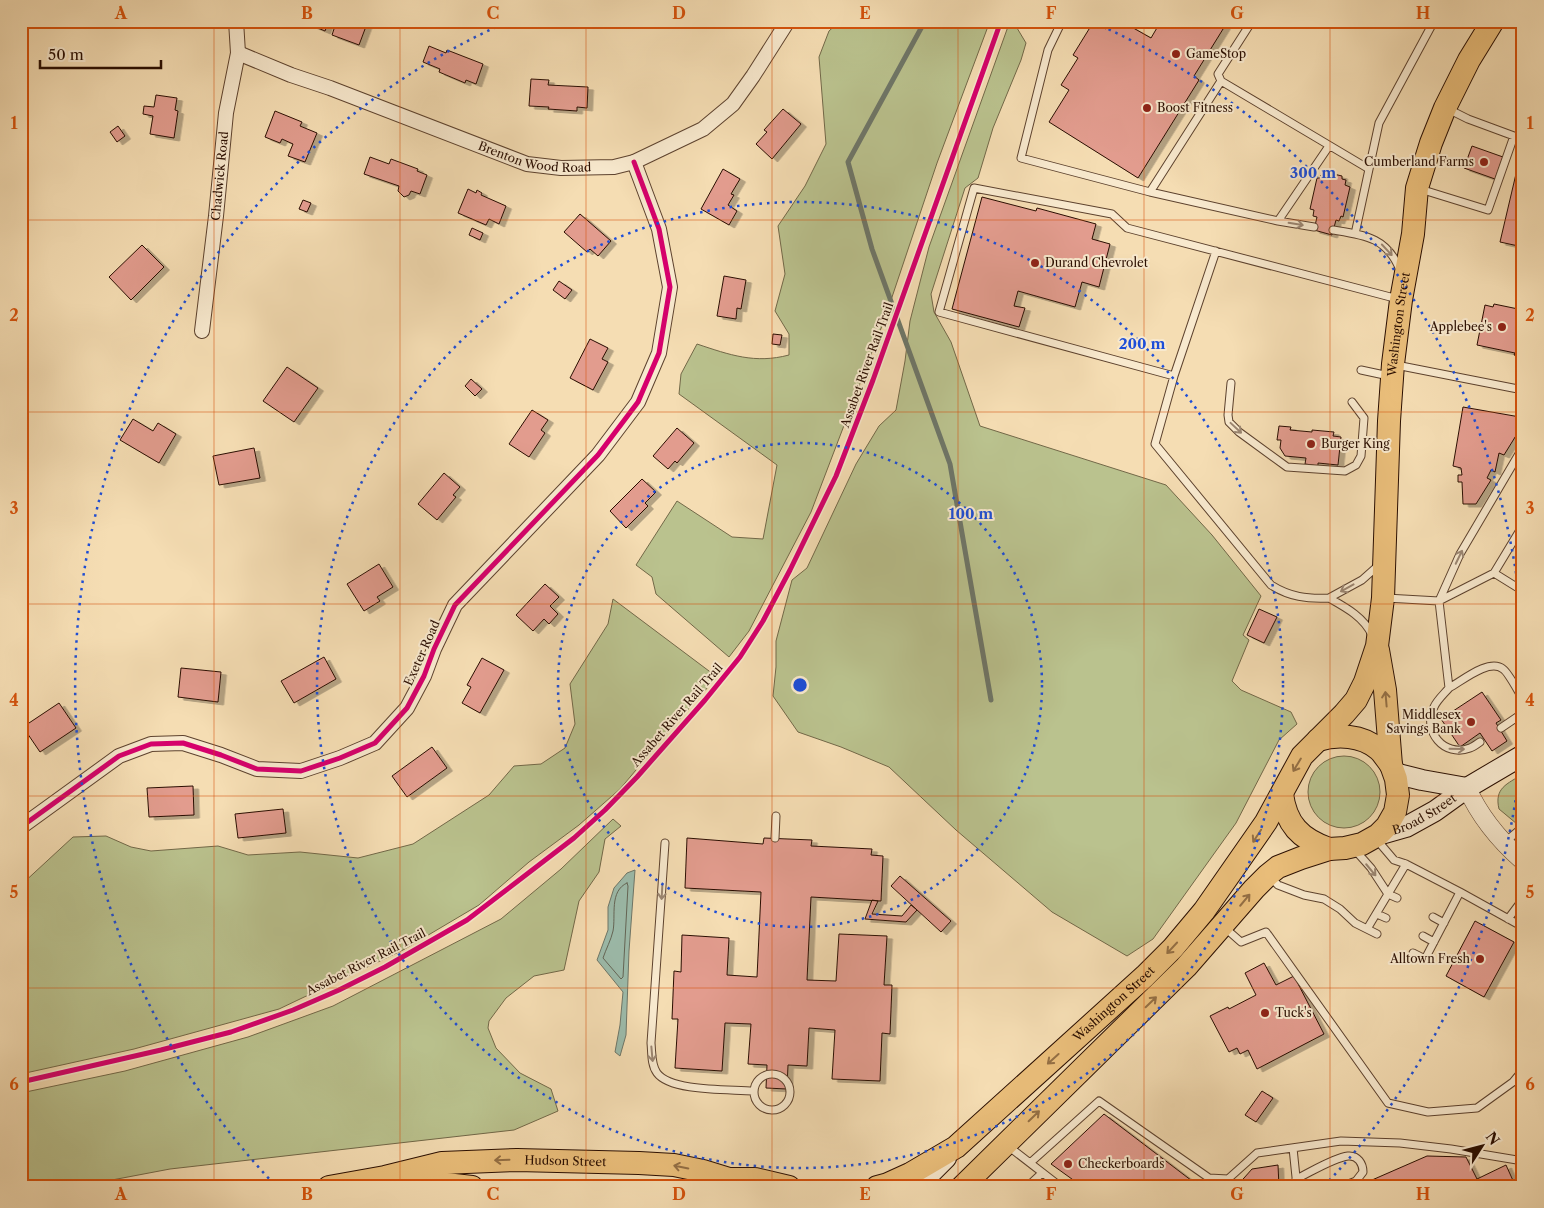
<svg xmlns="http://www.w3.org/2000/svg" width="1544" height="1208" font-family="'Libre Caslon Text',serif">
<defs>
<filter id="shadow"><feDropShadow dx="5.5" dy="3" stdDeviation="0" flood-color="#0004"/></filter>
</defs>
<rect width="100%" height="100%" fill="#f5ddb3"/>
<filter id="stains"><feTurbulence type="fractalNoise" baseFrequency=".004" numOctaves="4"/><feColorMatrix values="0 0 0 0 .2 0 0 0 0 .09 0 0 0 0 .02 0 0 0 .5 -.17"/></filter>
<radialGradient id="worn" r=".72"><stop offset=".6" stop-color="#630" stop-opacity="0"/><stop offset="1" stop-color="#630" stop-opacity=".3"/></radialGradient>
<path fill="#bac28e" stroke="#726848" d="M 840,21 L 990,21 L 937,163 L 885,318 L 811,512 L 749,631 L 729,657 L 656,594 L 652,577 L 636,565 L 677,501 L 732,537 L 763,539 L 777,465 L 679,394 L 681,374 L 697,344 C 730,355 755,364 789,355 L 789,334 L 775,311 L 785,274 L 778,226 L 805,186 L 826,144 L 819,57 L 829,31 Z
M 1010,21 L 1021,21 L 1017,28 L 1026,43 L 1021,60 L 993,128 L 978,178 L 965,188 L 931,294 L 934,312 L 951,342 L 980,426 L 1166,485 L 1212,535 L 1261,596 L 1243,635 L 1249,640 L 1232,681 L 1241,690 L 1291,712 L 1297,724 L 1279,740 L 1236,823 L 1153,939 L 1127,956 L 1052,912 L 956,830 L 889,767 L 841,747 L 798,732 L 773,696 L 776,667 L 776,641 L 792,580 L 807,568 L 856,464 L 879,426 L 896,410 L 905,361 L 910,321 L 929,247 Z
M 613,599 L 717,677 L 668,732 L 620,789 L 579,825 L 529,862 L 479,905 L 403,950 L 279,1009 L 134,1049 L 21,1074 L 21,885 L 73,837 L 106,836 L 131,847 L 151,851 L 218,846 L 248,855 L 300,852 L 358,858 L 413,844 L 489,795 L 514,766 L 541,764 L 565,748 L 575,724 L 570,684 L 608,624 Z
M1308 792a36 36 0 1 1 72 0a36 36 0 1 1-72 0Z
M 1523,774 L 1523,829 L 1499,809 C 1494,788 1507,784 1523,774 Z
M 613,819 L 621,826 L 605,839 L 599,872 L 579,901 L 564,970 L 534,976 L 506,998 L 489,1021 L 488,1028 L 496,1048 L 520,1073 L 551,1089 L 558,1111 L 514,1130 L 170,1169 L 75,1187 L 21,1187 L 21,1093 L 125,1071 L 248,1037 L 333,1006 L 501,919 L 561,869 Z"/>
<path fill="#9cbcac" stroke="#6e7668" d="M 635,870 L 629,951 L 626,1035 L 620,1056 L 615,1052 L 620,1025 L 623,992 L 597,960 L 608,930 L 608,907 L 614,888 L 627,873 Z"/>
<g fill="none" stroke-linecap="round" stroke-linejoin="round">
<path stroke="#636556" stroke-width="1" d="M 627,883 L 628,886 L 623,977 L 621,979 L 603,958 C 606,949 611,940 613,931 C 616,916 609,891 627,883 Z"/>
<path stroke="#6e7668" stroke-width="5" d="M 925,21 L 848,162 L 872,249 L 950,464 L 991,700"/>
</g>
<path fill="#e29c8e" stroke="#2a0e01" filter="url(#shadow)" d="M 150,21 L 177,21 L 177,23 L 150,24 Z
M 309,21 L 329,21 L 325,31 L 308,24 Z
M 330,21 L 368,21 L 359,45 L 332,35 L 336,23 Z
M 1094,21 L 1106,29 L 1111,21 L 1131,21 L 1128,25 L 1151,38 L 1161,21 L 1228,21 L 1194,76 L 1199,80 L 1138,178 L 1049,122 L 1069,90 L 1061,85 L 1078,58 L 1073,55 Z
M 429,46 L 446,53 L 447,50 L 483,64 L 476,84 L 466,80 L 465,83 L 439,72 L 440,69 L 423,62 Z
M 531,79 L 549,80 L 548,85 L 588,87 L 587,108 L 577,107 L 577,111 L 548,109 L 549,107 L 529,106 Z
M 156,95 L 177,98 L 175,110 L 178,111 L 174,138 L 150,134 L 153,116 L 143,114 L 144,106 L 154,107 Z
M 783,109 L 801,124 L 772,159 L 756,144 L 767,132 L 764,130 Z
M 275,111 L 302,122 L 300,126 L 317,133 L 305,162 L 288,156 L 293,144 L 282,139 L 280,143 L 265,137 Z
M 118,126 L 125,136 L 117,142 L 110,132 Z
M 1523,144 L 1523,247 L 1500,242 Z
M 1472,146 L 1503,157 L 1495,179 L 1464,168 Z
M 370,157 L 389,164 L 391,159 L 418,169 L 417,171 L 427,175 L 420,194 L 411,191 L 409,195 L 404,197 L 398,191 L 399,186 L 364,174 Z
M 723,169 L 740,179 L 731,194 L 734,195 L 728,205 L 737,211 L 729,225 L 701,209 Z
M 1325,172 L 1342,176 L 1342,179 L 1346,180 L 1345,185 L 1350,187 L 1343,217 L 1341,216 L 1339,221 L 1336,220 L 1332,235 L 1314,230 L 1317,217 L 1313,216 L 1314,210 L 1310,209 L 1317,178 L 1320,178 L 1321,175 L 1324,176 Z
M 468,189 L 476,193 L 477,190 L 482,193 L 481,195 L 506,206 L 499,224 L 489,219 L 486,225 L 458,213 Z
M 982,197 L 1036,211 L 1037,208 L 1096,224 L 1092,239 L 1110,244 L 1099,287 L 1082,282 L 1075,307 L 1018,291 L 1014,306 L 1025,308 L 1019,327 L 952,309 Z
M 303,200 L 311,203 L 307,212 L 299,209 Z
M 580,214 L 611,241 L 598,256 L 590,249 L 587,252 L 564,232 Z
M 472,228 L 483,233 L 480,240 L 469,235 Z
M 142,245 L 164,267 L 131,300 L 109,277 Z
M 724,276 L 746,280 L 741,309 L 737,308 L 736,319 L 717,316 Z
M 559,281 L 572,290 L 565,299 L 553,290 Z
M 1494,304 L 1523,310 L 1523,357 L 1514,355 L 1515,353 L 1477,345 L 1485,305 L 1493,307 Z
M 773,334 L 782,335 L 780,345 L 772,344 Z
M 590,339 L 608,348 L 602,359 L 608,362 L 593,390 L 570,378 Z
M 287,367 L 318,388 L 294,422 L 263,401 Z
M 471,379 L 482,389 L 475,396 L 465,386 Z
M 1463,407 L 1520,417 L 1517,434 L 1504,455 L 1499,453 L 1495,472 L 1491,470 L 1487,478 L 1491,480 L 1476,504 L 1463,504 L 1462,482 L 1458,482 L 1458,475 L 1462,475 L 1461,468 L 1453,466 Z
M 532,410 L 548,420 L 541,430 L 545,433 L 529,457 L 509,444 Z
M 133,419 L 153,431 L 158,423 L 176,434 L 159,463 L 120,440 Z
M 1279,426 L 1291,427 L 1290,430 L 1312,432 L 1312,430 L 1334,432 L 1333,436 L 1341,437 L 1338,465 L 1318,463 L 1318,466 L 1305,464 L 1306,458 L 1285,456 L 1280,448 L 1281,440 L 1277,440 Z
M 677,428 L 694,443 L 677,463 L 675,461 L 668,469 L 653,456 Z
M 254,448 L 260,478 L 219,485 L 213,456 Z
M 444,473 L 460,487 L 453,495 L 456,497 L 437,520 L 418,504 Z
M 642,479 L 656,492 L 645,503 L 648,506 L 626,528 L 610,511 Z
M 379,564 L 393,587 L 377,597 L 380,601 L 364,611 L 347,584 Z
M 545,584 L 559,597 L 550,606 L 558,614 L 549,624 L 544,619 L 533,631 L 516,615 Z
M 1259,609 L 1277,617 L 1264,643 L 1247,635 Z
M 324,657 L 336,679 L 294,703 L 281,681 Z
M 482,658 L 504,670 L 480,713 L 462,703 L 471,687 L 467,685 Z
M 181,668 L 221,672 L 218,702 L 178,697 Z
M 1482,692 L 1501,720 L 1496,723 L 1507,741 L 1492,751 L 1480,733 L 1460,747 L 1441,719 Z
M 59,703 L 76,728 L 40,752 L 23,727 Z
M 432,747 L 447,768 L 407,797 L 392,776 Z
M 193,786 L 194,815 L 149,817 L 147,788 Z
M 283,809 L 286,833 L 238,838 L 235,814 Z
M 687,838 L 763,844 L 764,838 L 812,840 L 811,846 L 872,849 L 871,855 L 883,856 L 881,901 L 811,897 L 807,980 L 836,981 L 839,934 L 887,936 L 884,985 L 892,985 L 890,1034 L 882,1033 L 880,1081 L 832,1079 L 835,1030 L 809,1028 L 807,1066 L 788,1065 L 787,1089 L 766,1088 L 767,1065 L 748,1064 L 751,1024 L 725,1023 L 722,1071 L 675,1068 L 678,1019 L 672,1019 L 674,971 L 681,972 L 682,935 L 729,938 L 727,975 L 757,977 L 761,892 L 685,888 Z
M 900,876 L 951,921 L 941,932 L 891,886 Z
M 872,900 L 878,901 L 872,914 L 902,916 L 911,905 L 917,910 L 906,922 L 865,919 Z
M 1475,921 L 1514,942 L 1484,997 L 1446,976 Z
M 1264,963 L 1276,985 L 1294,976 L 1324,1034 L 1257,1069 L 1248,1050 L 1240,1054 L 1237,1048 L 1229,1052 L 1210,1016 L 1228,1007 L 1229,1009 L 1256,995 L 1245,973 Z
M 1262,1091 L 1273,1098 L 1256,1122 L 1245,1115 Z
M 1104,1114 L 1200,1187 L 1083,1187 L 1051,1164 Z
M 1427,1156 L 1466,1157 L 1477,1179 L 1506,1165 L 1515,1185 L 1514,1187 L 1356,1187 Z
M 1278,1165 L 1279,1187 L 1236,1187 L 1252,1169 Z"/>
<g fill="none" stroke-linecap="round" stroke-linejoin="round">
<g stroke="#5d422e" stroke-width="9">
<path id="service" d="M 1062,21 L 1048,50 L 1021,158 L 1150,192 L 1221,81 L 1218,74 L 1252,21
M 1221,81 L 1369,169
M 1420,189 L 1488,210 L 1514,136 L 1468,119 L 1448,109
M 1150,192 L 1278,221 L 1329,146
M 1278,221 L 1314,227
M 1333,230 C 1364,235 1387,237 1400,270
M 1355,234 L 1379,123 L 1434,21
M 1216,251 L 1174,376 L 1155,444 L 1271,585 C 1290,597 1307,599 1329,598
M 1396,365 L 1523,390
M 1361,370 L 1389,376
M 1174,376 L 939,312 L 974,188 L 1112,214 L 1127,228 L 1398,299
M 1231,383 L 1228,415 L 1229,422 L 1239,432 L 1287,467 L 1345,471 L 1356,465 L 1361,456 L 1364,418 L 1352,402
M 1523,447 L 1460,554 L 1439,601 L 1449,688 C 1462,681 1489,658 1503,669 C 1508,672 1519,693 1523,699
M 1494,573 L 1523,525
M 1386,598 L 1439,601 L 1494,573 L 1523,591
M 1372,635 C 1364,617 1345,607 1329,598 L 1362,580 L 1380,564
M 1449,688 C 1444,694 1437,700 1434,707 C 1422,731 1444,758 1470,748 C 1473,747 1477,744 1480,742
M 1501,728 L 1523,713
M 775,838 L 776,816
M 1377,840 L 1394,860 L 1406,864 L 1460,892 L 1425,959 L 1413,953
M 1505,842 L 1523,827
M 665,843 L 651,1043 C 652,1053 651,1065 657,1073 C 671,1092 730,1089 753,1091
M 1355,850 L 1371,868 L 1388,894 L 1397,898
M 1270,877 L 1278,885 L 1304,895 L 1324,899 L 1340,909 L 1355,923 L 1377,934
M 1460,892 L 1523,927
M 1377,914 L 1386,918
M 1433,917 L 1444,923
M 1508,919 L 1523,899
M 1224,927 L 1241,942 L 1266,932 L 1388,1103 L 1428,1112 L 1477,1108 L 1513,1082 L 1523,1070
M 1367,929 L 1406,864
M 1423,936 L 1434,942
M754 1092a18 18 0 1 1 36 0a18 18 0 1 1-36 0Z
M 1008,1146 L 1061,1187
M 1293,1148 L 1297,1187
M 1030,1163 L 1099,1101 L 1209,1178 L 1228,1179 L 1257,1153 L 1341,1141 L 1400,1143 L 1451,1149 L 1523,1161
M 1296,1179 C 1311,1172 1333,1158 1348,1156 C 1358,1155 1363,1164 1363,1172 L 1356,1181 L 1341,1187
M 1027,1187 L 1042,1173"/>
</g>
<g stroke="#5d422e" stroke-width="16">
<g id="minor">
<path id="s1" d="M 238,53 L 291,75 L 330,88 L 527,164 L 561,168 L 614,167 L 634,162 L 703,129 L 733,104 L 753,76 L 788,21"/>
<path id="s2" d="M 202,331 L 216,216 L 226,113 L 238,53 L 236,21"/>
<path d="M 21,827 L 119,756 L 151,744 L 183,743 L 221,755 L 257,769 L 301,771 L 340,758 L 375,743 L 407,708 L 424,676 L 434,649 L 455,605 L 598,455 L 638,402 L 659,353 L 670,287 L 659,229 L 634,162"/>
</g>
</g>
<g stroke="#5d422e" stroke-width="19">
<path id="tertiary" d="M 1467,788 C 1480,817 1499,840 1523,861"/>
</g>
<g stroke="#2a0e01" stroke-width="22">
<g id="secondary">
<path d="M 1394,773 L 1422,780 L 1467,788"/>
<path id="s3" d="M 1378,835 L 1406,827 L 1435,811 L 1467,788 L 1523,755"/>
<path d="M 917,1187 L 946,1158"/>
</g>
</g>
<g stroke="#2a0e01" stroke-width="24">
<g id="primary">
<path d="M 1318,740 C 1337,734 1362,735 1378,749 C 1383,753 1387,760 1391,765"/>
<path d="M 1282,794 C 1286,824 1300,839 1329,849"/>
<path d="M 401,1179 L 472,1187"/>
<path id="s4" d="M 329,1187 L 385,1177 L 442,1163 L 517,1160 L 639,1163 L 674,1165 L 703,1171 L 729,1179 L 755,1179 L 789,1187"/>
<path id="s5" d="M 877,1187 L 888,1184 L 910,1174 L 956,1147 L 1145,976 L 1173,948 L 1204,911 L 1266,822 L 1302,756 L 1344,714 L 1356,700 L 1365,682 L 1377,646 L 1383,598 L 1389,421 L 1393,364 L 1401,300 L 1413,234 L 1417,188 L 1431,143 L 1445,108 L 1469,60 L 1493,21"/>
<path d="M 962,1187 L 1186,967 L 1254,889 L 1268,875 L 1278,867 L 1301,858 L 1329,849 L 1345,848 L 1362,844 L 1378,835 L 1387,826 L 1395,812 L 1398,795 L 1396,779 L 1391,765 L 1385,690 L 1378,650"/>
</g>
</g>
<use href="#service" stroke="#f8e9ce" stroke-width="7"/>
<use href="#minor" stroke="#f8e9ce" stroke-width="14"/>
<use href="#tertiary" stroke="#f8e9ce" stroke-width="18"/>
<use href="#secondary" stroke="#f8e9ce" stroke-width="20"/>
<use href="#primary" stroke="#eabe7a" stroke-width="22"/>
<g stroke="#f8e9ce" stroke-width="8">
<path id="cycleway" d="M 21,827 L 119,756 L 151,744 L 183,743 L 221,755 L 257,769 L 301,771 L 340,758 L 375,743 L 407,708 L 424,676 L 434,649 L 455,605 L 598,455 L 638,402 L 659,353 L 670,287 L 659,229 L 634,162
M 21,1082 L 161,1050 L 231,1032 L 293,1010 L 339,990 L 385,967 L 467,920 L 574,838 L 605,810 L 637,777 L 705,700 L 740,657 L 763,621 L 790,570 L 836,476 L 873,380 L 1001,21"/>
</g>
<use href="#cycleway" stroke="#d6006c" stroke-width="5"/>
</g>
<defs><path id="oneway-shaft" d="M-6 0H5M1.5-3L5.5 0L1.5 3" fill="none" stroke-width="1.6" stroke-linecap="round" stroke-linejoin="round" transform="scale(1.25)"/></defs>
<g stroke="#9b8672">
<use href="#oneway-shaft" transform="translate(1296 224) rotate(9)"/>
<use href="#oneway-shaft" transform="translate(1387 250) rotate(47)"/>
<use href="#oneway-shaft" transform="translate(1236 428) rotate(43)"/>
<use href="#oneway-shaft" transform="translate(1459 557) rotate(-64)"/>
<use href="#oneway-shaft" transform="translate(1347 588) rotate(151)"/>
<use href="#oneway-shaft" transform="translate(1457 749) rotate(1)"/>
<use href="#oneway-shaft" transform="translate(1371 870) rotate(50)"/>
<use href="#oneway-shaft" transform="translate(662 892) rotate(93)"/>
<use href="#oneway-shaft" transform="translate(652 1054) rotate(85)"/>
</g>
<g stroke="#946f44">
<use href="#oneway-shaft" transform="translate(1386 699) rotate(-95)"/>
<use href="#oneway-shaft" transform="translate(1297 765) rotate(121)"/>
<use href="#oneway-shaft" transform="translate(1257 836) rotate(123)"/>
<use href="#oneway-shaft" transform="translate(1245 900) rotate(-50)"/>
<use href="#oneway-shaft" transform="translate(1172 948) rotate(133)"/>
<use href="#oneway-shaft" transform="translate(1151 1002) rotate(-44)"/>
<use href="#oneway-shaft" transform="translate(1053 1059) rotate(138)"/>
<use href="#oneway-shaft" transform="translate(1034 1116) rotate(-44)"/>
<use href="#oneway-shaft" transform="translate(502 1160) rotate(178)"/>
<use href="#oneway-shaft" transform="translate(681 1167) rotate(-169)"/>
</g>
<path fill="none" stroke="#d5520b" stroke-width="1" stroke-opacity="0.55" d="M 214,21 L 214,1187M 400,21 L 400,1187M 586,21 L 586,1187M 772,21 L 772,1187M 958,21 L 958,1187M 1144,21 L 1144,1187M 1330,21 L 1330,1187M 21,220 L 1523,220M 21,412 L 1523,412M 21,604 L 1523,604M 21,796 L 1523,796M 21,988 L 1523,988"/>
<g fill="none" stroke="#1d4ed8" stroke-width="2.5" stroke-dasharray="2.5 5">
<circle cx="800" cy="685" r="242"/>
<circle cx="800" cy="685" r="483"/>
<path d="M1522 748A725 725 0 0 1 1326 1184M274 1184A725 725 0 0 1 505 23M1095 23A725 725 0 0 1 1522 622"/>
</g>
<g fill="#8f2418" stroke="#f8e9ce" stroke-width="2">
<circle cx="1176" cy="54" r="5"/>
<circle cx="1147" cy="108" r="5"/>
<circle cx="1484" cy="162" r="5"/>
<circle cx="1035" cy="263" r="5"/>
<circle cx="1502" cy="327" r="5"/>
<circle cx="1311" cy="444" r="5"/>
<circle cx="1471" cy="722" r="5"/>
<circle cx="1480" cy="959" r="5"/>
<circle cx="1265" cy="1013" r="5"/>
<circle cx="1068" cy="1164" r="5"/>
</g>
<g text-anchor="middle" stroke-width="4" stroke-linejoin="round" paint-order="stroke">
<g font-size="12" fill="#2a0e01" stroke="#f8e9ce" text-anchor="start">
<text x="1186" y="58">GameStop</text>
<text x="1157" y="112">Boost Fitness</text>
<text x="1474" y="166" text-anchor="end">Cumberland Farms</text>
<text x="1045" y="267">Durand Chevrolet</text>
<text x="1492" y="331" text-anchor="end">Applebee's</text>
<text x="1321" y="448">Burger King</text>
<text x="1461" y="719" text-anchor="end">Middlesex<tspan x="1461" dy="14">Savings Bank</tspan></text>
<text x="1470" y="963" text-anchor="end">Alltown Fresh</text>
<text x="1275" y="1017">Tuck's</text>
<text x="1078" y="1168">Checkerboards</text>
</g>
<g font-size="12" fill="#2a0e01" stroke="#f8e9ce">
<text dy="4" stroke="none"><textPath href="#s1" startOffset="316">Brenton Wood Road</textPath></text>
<text dy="4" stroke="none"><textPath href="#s2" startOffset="156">Chadwick Road</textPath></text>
<text dy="4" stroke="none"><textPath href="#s5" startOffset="1074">Washington Street</textPath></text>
<text transform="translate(867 365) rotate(-70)" y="4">Assabet River Rail Trail</text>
<text transform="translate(422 653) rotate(-66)" y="4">Exeter Road</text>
<text transform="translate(677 715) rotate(-49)" y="4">Assabet River Rail Trail</text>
<text dy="4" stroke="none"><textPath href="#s3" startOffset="51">Broad Street</textPath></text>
<text transform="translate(366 962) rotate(-27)" y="4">Assabet River Rail Trail</text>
<text dy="4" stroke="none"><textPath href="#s5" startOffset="302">Washington Street</textPath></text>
<text dy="4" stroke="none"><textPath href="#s4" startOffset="239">Hudson Street</textPath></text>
</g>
</g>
<circle cx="800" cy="685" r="8" fill="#1d4ed8" stroke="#f8e9ce" stroke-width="2.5"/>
<g font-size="15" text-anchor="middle" font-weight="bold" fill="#1d4ed8" stroke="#f8e9ce" stroke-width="4" stroke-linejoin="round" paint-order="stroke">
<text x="1313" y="178">300 m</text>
<text x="1142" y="349">200 m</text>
<text x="971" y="519">100 m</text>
</g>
<rect width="1544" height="1208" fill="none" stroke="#f5ddb3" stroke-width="55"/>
<g transform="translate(1482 1146) rotate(54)" stroke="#f8e9ce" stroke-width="4" paint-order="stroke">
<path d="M0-4L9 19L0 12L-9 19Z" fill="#2a0e01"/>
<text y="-8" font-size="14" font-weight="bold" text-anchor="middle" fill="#2a0e01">N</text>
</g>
<path d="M40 60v8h121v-8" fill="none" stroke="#2a0e01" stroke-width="2.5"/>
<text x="48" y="60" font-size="15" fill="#2a0e01" stroke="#f8e9ce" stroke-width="4" paint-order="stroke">50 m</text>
<rect x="28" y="28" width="1488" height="1152" fill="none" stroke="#d5520b" stroke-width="2"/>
<g font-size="16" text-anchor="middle" font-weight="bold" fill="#d5520b">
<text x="121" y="19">A</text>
<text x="307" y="19">B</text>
<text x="493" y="19">C</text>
<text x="679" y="19">D</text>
<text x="865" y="19">E</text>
<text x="1051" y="19">F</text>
<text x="1237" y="19">G</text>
<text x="1423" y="19">H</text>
<text x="14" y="129">1</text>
<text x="1530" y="129">1</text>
<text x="14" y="321">2</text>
<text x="1530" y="321">2</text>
<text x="14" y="514">3</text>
<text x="1530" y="514">3</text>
<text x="14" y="706">4</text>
<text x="1530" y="706">4</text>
<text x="14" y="898">5</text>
<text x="1530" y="898">5</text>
<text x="14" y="1090">6</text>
<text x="1530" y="1090">6</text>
<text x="121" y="1200">A</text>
<text x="307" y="1200">B</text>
<text x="493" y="1200">C</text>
<text x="679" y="1200">D</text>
<text x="865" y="1200">E</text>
<text x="1051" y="1200">F</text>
<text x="1237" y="1200">G</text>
<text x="1423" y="1200">H</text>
</g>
<rect width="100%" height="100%" filter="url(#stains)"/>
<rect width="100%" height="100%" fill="url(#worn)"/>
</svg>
